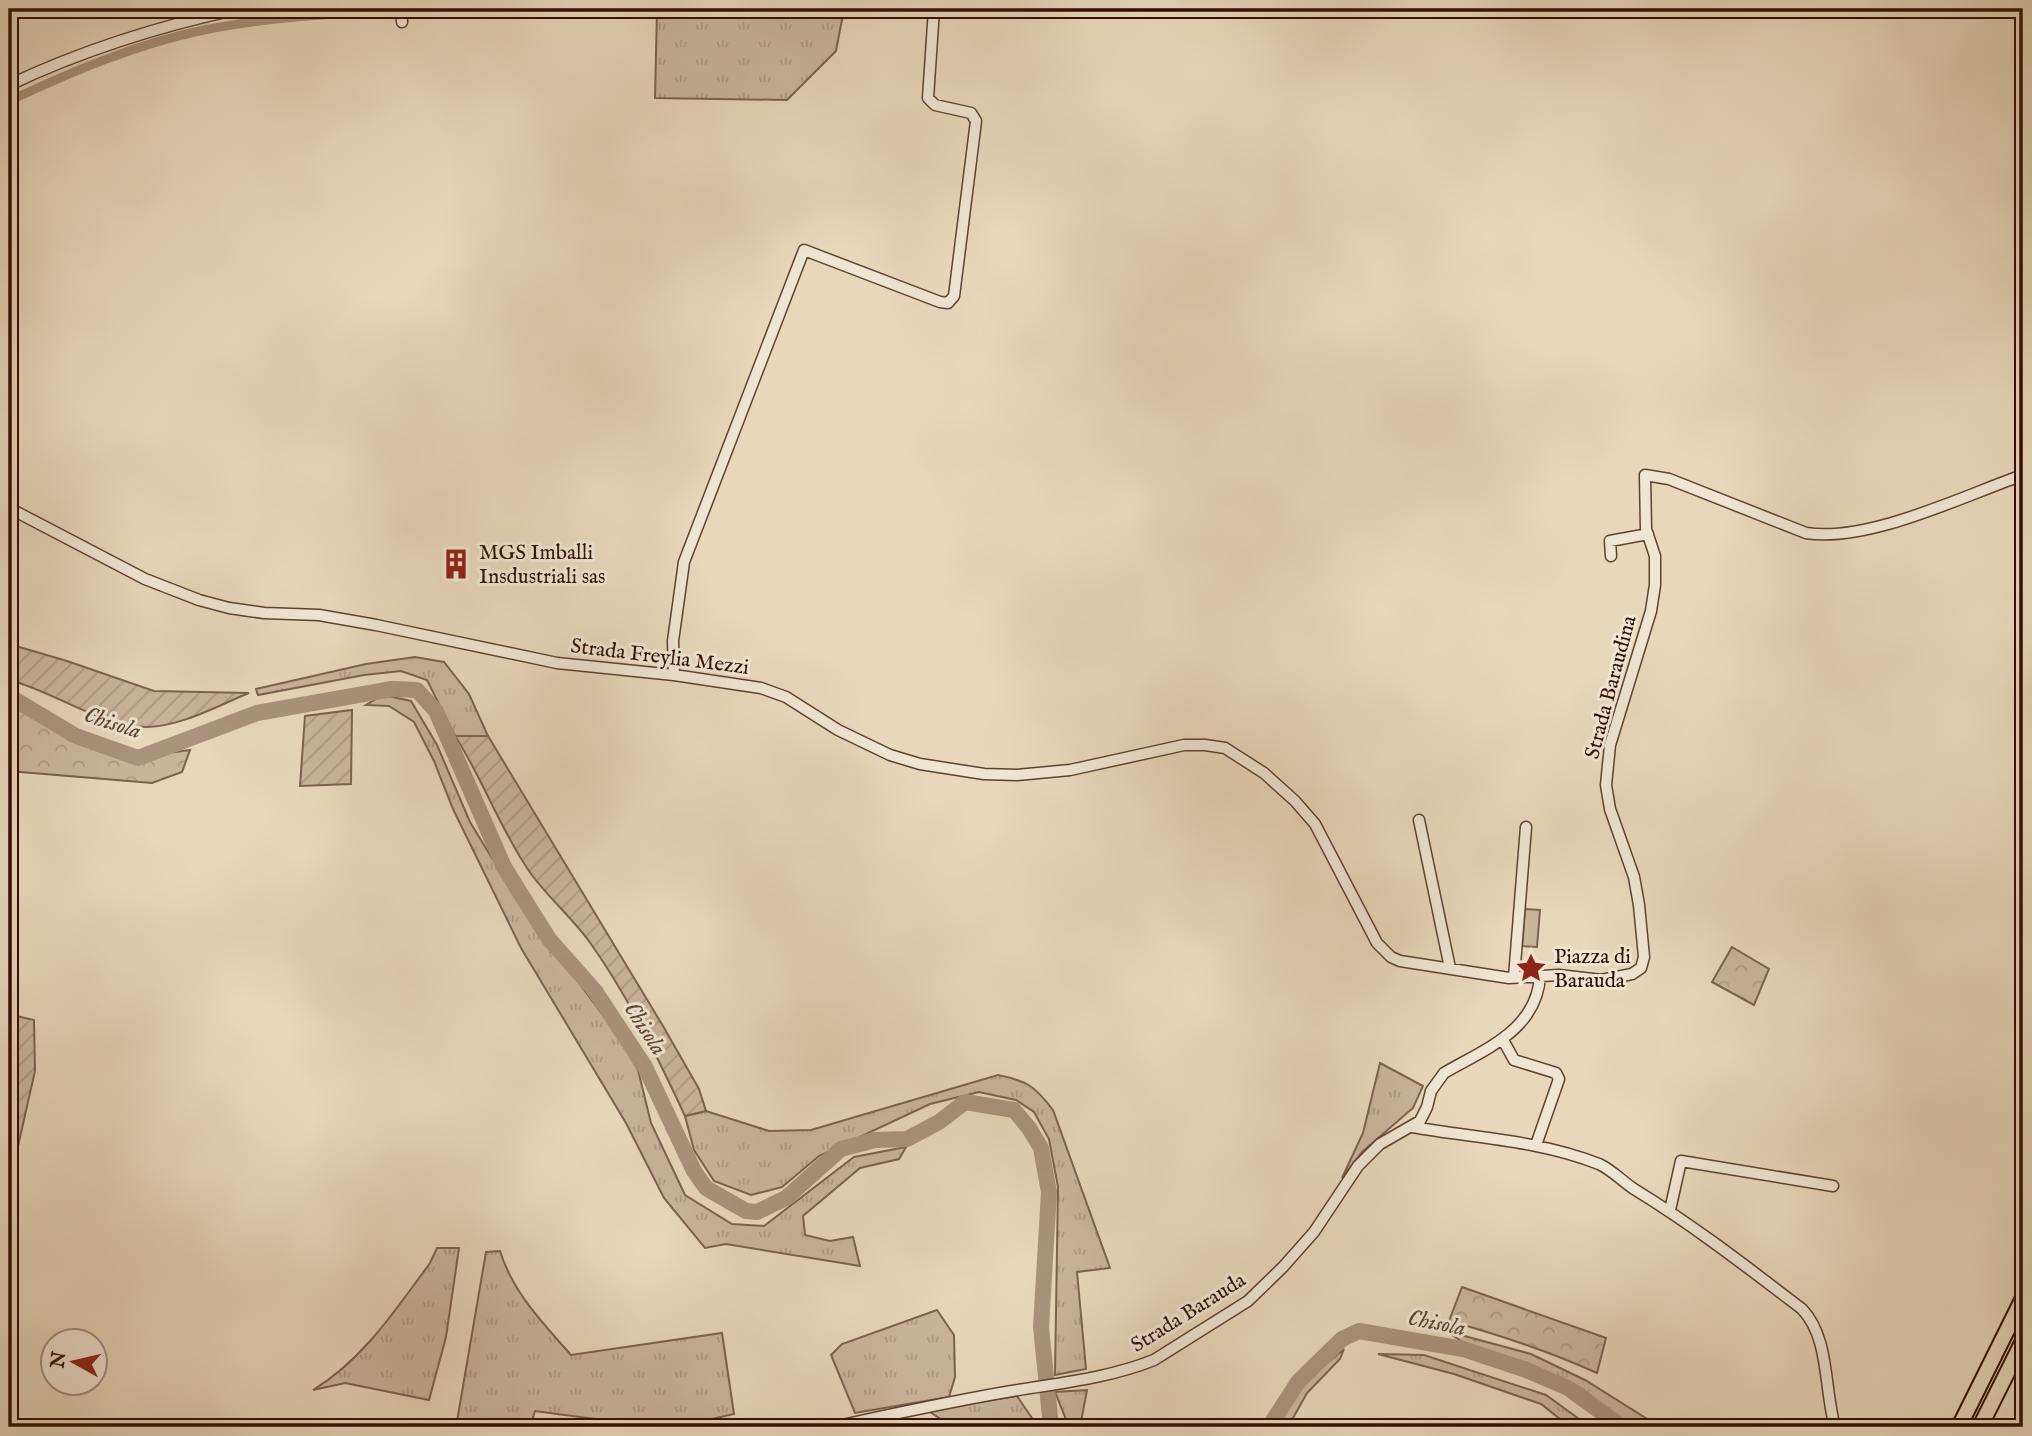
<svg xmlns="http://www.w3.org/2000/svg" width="2032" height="1436" font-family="'IM FELL English',serif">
<defs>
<pattern id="grass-tufts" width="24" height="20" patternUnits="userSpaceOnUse" patternTransform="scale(1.75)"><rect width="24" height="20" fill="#c9b59c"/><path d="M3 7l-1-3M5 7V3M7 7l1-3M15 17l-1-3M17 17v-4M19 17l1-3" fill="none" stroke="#ad9a85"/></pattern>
<pattern id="forest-crowns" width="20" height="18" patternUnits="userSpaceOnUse" patternTransform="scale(1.75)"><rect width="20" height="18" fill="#c9b59c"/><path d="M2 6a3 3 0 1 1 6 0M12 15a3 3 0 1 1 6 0" fill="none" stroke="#ad9a85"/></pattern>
<pattern id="garden-furrows" width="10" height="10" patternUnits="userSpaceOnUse" patternTransform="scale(1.75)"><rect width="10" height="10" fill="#c9b59c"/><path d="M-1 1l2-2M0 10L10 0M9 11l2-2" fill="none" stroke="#ad9a85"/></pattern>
</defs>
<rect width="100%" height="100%" fill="#e8d7bb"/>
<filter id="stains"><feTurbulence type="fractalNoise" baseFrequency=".00286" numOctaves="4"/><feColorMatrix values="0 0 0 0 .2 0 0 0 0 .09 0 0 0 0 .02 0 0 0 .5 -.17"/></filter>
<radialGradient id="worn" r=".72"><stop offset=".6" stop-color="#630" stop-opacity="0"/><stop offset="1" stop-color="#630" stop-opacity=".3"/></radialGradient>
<path fill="url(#grass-tufts)" stroke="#7c6250" stroke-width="2" d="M 657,9 L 844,9 L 836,51 L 787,100 L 655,98 Z
M 415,657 L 444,662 L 469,694 L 488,736 L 455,736 L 427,680 L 401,671 L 364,675 L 258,695 L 256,689 L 366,664 Z
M 383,695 L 411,701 L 437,745 L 470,822 L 520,904 L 617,1034 L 638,1070 L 651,1123 L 685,1195 L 732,1224 L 764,1226 L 854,1157 L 906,1147 L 899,1159 L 860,1168 L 803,1216 L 805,1235 L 830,1241 L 853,1237 L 860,1266 L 726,1244 L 705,1248 L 664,1198 L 626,1123 L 521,948 L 453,809 L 434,761 L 414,722 L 389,706 L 366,705 Z
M 1380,1063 L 1423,1086 L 1413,1108 L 1362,1152 L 1342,1178 L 1363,1133 Z
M 998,1075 C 1027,1081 1035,1086 1053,1110 L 1110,1268 L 1077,1272 L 1086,1369 L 1055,1375 L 1058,1187 L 1049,1139 L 1034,1112 L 1016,1100 L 979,1092 L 930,1104 L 819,1156 L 782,1187 L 751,1195 L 714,1181 L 694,1150 L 685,1116 L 706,1111 L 769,1131 L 811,1130 Z
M 437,1248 L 459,1248 L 446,1337 L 429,1400 L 345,1383 L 313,1390 C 363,1360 396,1309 430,1263 Z
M 500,1251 C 513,1293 543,1323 571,1355 L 722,1333 L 734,1414 L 676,1427 L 603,1427 L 602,1420 L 535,1411 L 530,1427 L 456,1427 L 486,1252 Z
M 937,1310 L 954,1335 L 955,1377 L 949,1397 L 855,1413 L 831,1355 L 842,1344 Z
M 1446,1331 L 1531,1354 L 1585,1380 L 1660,1427 L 1632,1427 L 1579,1387 L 1527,1363 L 1464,1343 Z
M 1344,1349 L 1340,1359 L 1307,1393 L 1288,1427 L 1272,1427 L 1301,1385 Z
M 1378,1354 L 1424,1355 L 1546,1395 L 1590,1427 L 1570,1427 L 1541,1404 L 1454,1374 Z
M 1087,1390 L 1080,1427 L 1069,1427 L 1055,1392 Z
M 1017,1396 L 1038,1427 L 953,1427 L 927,1410 Z"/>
<path fill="url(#forest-crowns)" stroke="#7c6250" stroke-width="2" d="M 9,698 L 69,740 L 138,757 L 190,750 L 182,772 L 152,783 L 9,771 Z
M 1732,947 L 1769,969 L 1754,1005 L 1712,982 Z
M 1462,1287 L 1606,1338 L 1597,1373 C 1548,1351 1500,1335 1449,1321 Z"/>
<path fill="url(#garden-furrows)" stroke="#7c6250" stroke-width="2" d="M 9,644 L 67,661 L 154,691 L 249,693 C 217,706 182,726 147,727 C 100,727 54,691 9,680 Z
M 352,710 L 351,784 L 300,786 L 305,716 Z
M 455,736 L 488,736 L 663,1026 L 699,1089 L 706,1111 L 685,1116 C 657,1056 629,998 591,944 C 573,918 547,897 529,871 C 500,829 483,779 455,736 Z
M 12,1015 L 34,1020 L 35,1071 L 9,1186 L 9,1028 Z"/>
<path fill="#c9b59c" stroke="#7c6250" stroke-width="2" d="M 1525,909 L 1540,910 L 1537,947 L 1522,946 Z"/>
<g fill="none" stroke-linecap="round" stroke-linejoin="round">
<path stroke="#a9937c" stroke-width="9" d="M 9,101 C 71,72 136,44 204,30 C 272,16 342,14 411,9"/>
<path stroke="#a9937c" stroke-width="16" d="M 9,696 L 76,736 L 138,758 L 257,713 L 392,689 L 417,690 L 436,711 L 504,867 L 549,939 L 595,991 L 645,1067 L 694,1171 L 706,1188 L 746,1211 L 757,1212 L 786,1198 L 841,1149 L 875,1140 L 907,1139 L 939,1122 L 965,1102 L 1014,1110 L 1029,1128 L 1041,1148 L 1049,1192 L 1041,1327 L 1051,1427
M 1269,1427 L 1298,1382 L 1342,1339 L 1359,1331 L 1463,1349 L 1526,1370 L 1568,1388 L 1622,1427"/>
<g stroke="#5e4131" stroke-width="13">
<path id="minor" d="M 401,9 L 402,22
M 9,85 C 83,50 159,26 239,9
M 9,508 L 145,579 L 199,600 L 229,608 L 264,613 L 319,615 L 376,625 L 557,663 L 674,675 L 761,688 L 786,697 L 838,730 L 890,755 L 920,764 L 984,774 L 1017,775 L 1070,770 L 1184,745 L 1205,745 L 1225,748 L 1264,773 L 1295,801 L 1315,824 L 1377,943 L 1391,957 L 1400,961 L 1509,978 L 1559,975 L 1601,980 L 1632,974 L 1641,968 L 1644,957 L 1639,905 L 1634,877 L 1610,809 L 1606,785 L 1610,745 L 1651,611 L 1655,585 L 1655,556 L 1646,529 L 1645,475 L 1669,479 L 1806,533 C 1868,543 1963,496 2023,475
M 1611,556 L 1610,541 L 1648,534
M 674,675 L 673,641 L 684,562 L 804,250 L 940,302 L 948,303 L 954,296 L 976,121 L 971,113 L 935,105 L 928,98 L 934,9
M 1419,820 L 1450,968
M 1514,977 L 1526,827
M 1503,1040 L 1514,1060 L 1556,1073 L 1559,1079 L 1536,1145
M 1412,1127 C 1475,1138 1538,1140 1599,1164 C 1612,1170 1622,1181 1634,1189 C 1693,1225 1747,1267 1802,1309 C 1830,1338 1824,1390 1835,1427
M 1670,1210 L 1681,1161 L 1833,1186
M 833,1427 C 893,1414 952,1401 1012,1391 C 1060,1383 1109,1378 1154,1360 L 1248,1301 L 1283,1267 L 1314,1232 L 1358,1166 L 1380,1144 L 1420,1121 L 1427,1107 L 1431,1091 L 1444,1073 C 1485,1049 1537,1030 1540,976"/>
</g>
<g stroke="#300f03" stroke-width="16">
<path id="major" d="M 47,1427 L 59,1427"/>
</g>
<g stroke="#300f03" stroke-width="18">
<path id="highway" d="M 1959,1427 L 2023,1298
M 1980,1427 L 2023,1341"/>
</g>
<use href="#minor" stroke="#f0e5d3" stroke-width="10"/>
<use href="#major" stroke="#e8d7bb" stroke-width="12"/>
<use href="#highway" stroke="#e8d7bb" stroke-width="14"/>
</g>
<defs>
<g id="building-bare" transform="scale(2.415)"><path d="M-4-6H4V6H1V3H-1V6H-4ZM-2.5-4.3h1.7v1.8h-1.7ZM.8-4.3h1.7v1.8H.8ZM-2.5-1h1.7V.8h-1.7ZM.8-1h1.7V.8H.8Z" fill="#8f2418" stroke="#f0e5d3" stroke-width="2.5" paint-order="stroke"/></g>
<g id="sight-bare" transform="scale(2.415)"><path d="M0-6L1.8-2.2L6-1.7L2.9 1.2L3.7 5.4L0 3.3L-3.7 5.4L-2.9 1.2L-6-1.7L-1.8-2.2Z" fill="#8f2418" stroke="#f0e5d3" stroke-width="2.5" paint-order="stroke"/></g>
</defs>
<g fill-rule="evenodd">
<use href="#building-bare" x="456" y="564"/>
<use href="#sight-bare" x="1531" y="968"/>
</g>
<g text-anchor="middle" stroke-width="6" stroke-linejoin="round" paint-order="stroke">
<g font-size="21" fill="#300f03" stroke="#f0e5d3" text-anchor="start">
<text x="479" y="559">MGS Imballi<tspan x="479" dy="24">Insdustriali sas</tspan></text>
<text x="1554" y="963">Piazza di<tspan x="1554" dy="24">Barauda</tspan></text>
</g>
<g font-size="21" fill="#300f03" stroke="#f0e5d3">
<text transform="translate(660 656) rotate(7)" y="7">Strada Freylia Mezzi</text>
<text transform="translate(1610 687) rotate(-75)" y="7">Strada Baraudina</text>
<text transform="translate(1188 1312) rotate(-32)" y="7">Strada Barauda</text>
</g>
<g font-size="23" font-style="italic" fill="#604433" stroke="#f0e5d3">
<text transform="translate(113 722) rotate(18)" y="8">Chisola</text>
<text transform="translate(646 1028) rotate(57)" y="8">Chisola</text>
<text transform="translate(1437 1322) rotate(11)" y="8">Chisola</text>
</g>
</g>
<rect width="2032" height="1436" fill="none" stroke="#e8d7bb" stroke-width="35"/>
<rect x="10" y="10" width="2011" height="1415" fill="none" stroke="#300f03" stroke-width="3.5"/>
<rect x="18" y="18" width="1997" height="1401" fill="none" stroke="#300f03" stroke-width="2"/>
<g transform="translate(74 1362) rotate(278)"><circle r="33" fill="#f0e5d3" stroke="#a38f80" stroke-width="2"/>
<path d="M0-5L12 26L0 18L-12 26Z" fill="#8f2418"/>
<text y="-10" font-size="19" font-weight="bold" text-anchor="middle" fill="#300f03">N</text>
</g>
<rect width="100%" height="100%" filter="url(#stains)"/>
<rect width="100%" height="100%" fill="url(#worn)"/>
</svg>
